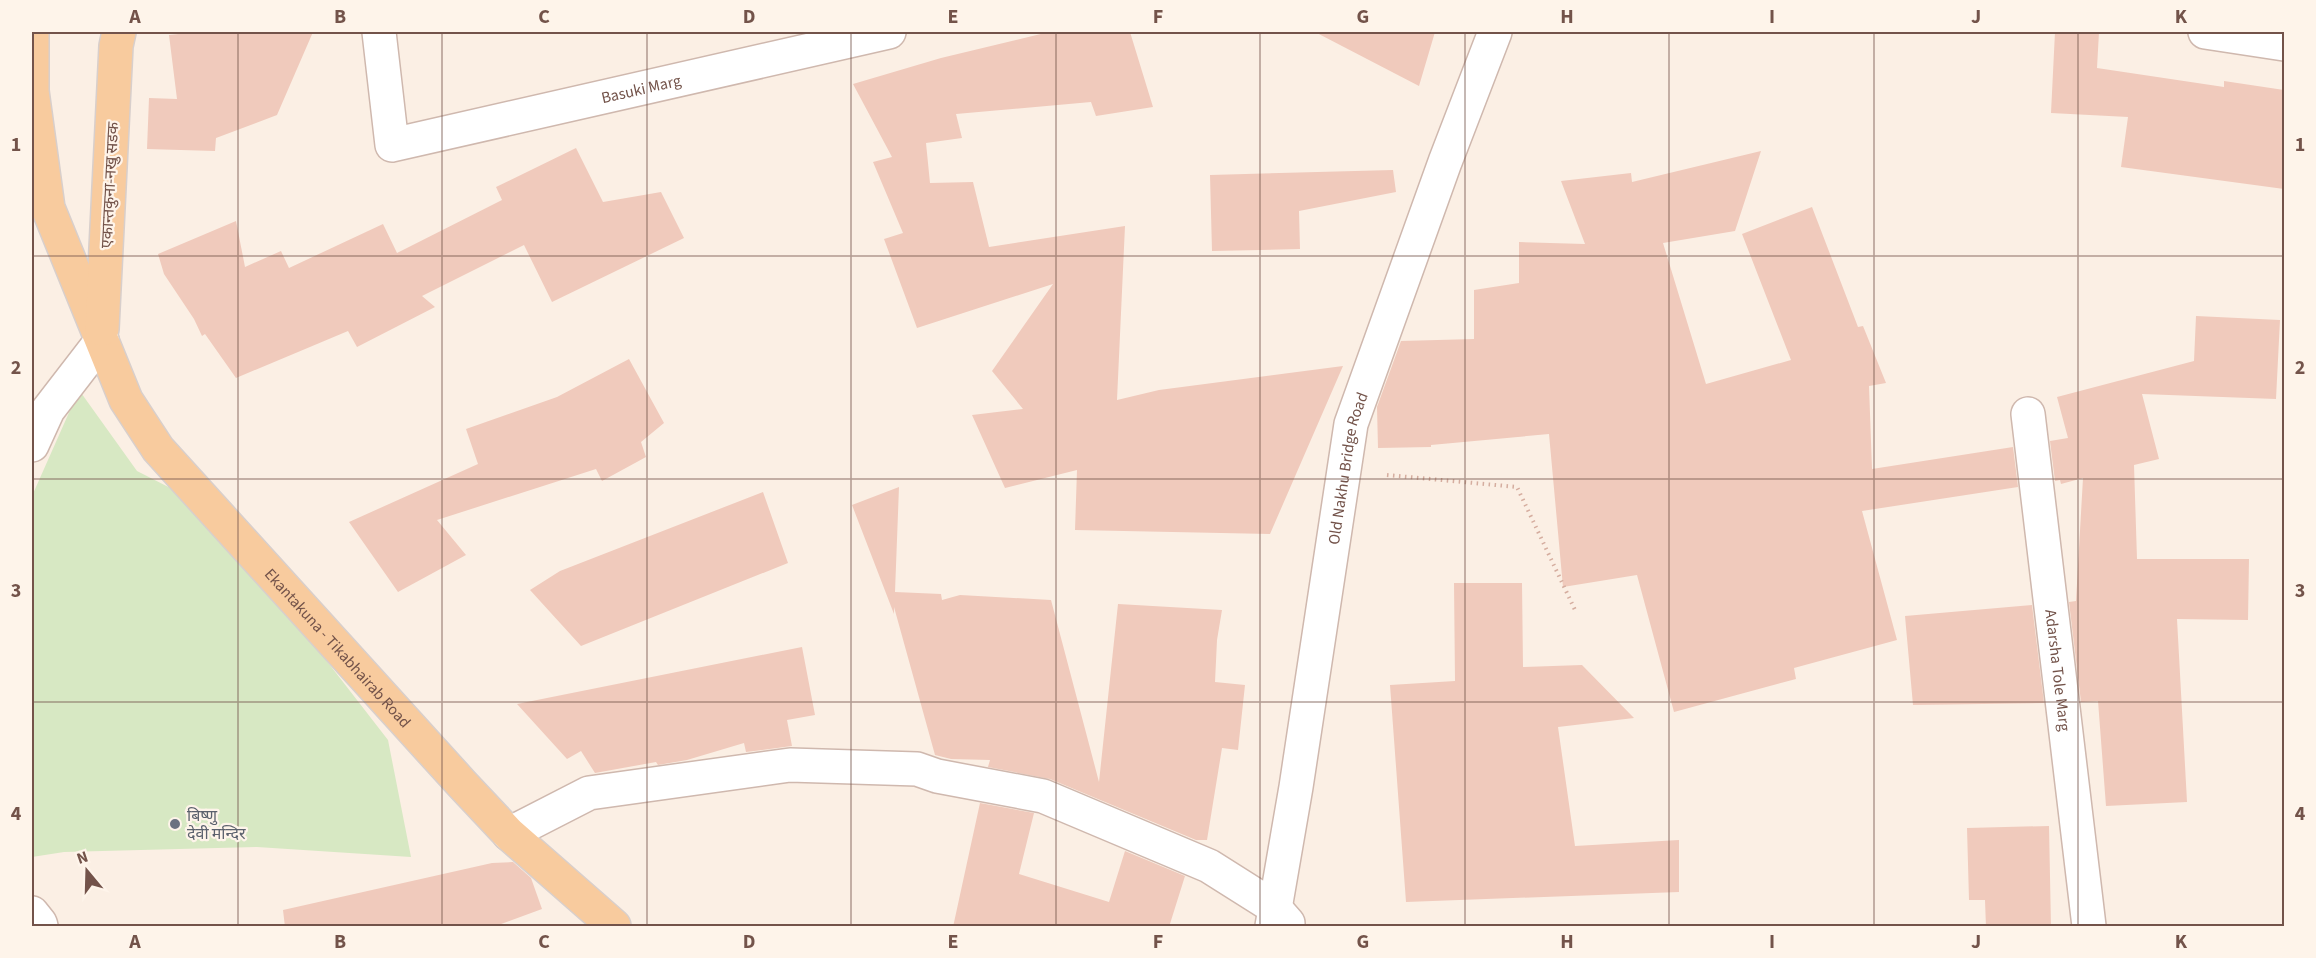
<svg xmlns="http://www.w3.org/2000/svg" width="2316" height="958" font-family="'Source Sans 3','Noto Sans Devanagari',sans-serif">
<rect width="100%" height="100%" fill="#fbefe4"/>
<path fill="#d7e8c3" d="M 79,390 L 137,471 L 243,525 L 312,642 L 388,740 L 411,857 L 257,847 L 64,852 L 32,857 L 32,496 Z"/>
<path fill="#f0cabc" d="M 198,32 L 313,32 L 277,115 L 216,138 L 215,151 L 147,149 L 149,98 L 177,99 L 169,35 Z
M 1049,32 L 1130,32 L 1153,107 L 1096,116 L 1091,102 L 956,114 L 962,138 L 926,143 L 930,183 L 973,182 L 989,247 L 1125,226 L 1117,400 L 1159,390 L 1343,366 L 1270,534 L 1075,530 L 1077,470 L 1005,488 L 972,415 L 1023,409 L 992,371 L 1053,284 L 917,328 L 884,239 L 903,233 L 873,162 L 892,157 L 853,84 L 941,58 Z
M 1315,32 L 1435,32 L 1419,86 Z
M 2055,32 L 2099,32 L 2097,68 L 2224,87 L 2224,81 L 2284,90 L 2284,189 L 2121,167 L 2128,117 L 2051,113 Z
M 576,148 L 603,202 L 661,192 L 684,238 L 552,302 L 524,245 L 422,296 L 435,307 L 357,347 L 348,331 L 236,378 L 205,334 L 202,336 L 194,319 L 164,274 L 158,254 L 236,221 L 245,267 L 281,251 L 289,268 L 383,224 L 397,253 L 502,200 L 496,187 Z
M 1761,151 L 1735,231 L 1663,243 L 1706,384 L 1791,360 L 1742,234 L 1812,207 L 1858,327 L 1863,326 L 1886,383 L 1869,386 L 1872,469 L 2013,447 L 2018,487 L 1862,511 L 1897,640 L 1794,668 L 1796,679 L 1674,712 L 1637,575 L 1563,587 L 1549,434 L 1431,445 L 1431,447 L 1378,448 L 1377,407 L 1401,341 L 1474,339 L 1474,290 L 1519,283 L 1519,242 L 1585,244 L 1561,181 L 1631,173 L 1632,182 Z
M 1393,170 L 1396,192 L 1299,211 L 1300,249 L 1212,251 L 1210,175 Z
M 2196,316 L 2280,320 L 2276,399 L 2142,394 L 2159,459 L 2134,465 L 2137,559 L 2249,559 L 2248,620 L 2177,619 L 2187,802 L 2106,806 L 2098,701 L 2081,702 L 2069,602 L 2076,601 L 2083,478 L 2061,484 L 2060,480 L 2055,481 L 2050,441 L 2068,438 L 2057,397 L 2194,361 Z
M 629,359 L 664,423 L 641,442 L 646,457 L 602,481 L 596,469 L 437,520 L 466,555 L 398,592 L 349,522 L 478,464 L 466,429 L 557,397 Z
M 899,487 L 895,592 L 941,594 L 942,600 L 960,595 L 1051,600 L 1099,782 L 1118,604 L 1222,610 L 1217,640 L 1215,682 L 1245,685 L 1238,750 L 1222,748 L 1207,840 L 1196,840 L 1050,779 L 988,767 L 990,760 L 951,759 L 935,755 L 894,607 L 894,614 L 852,505 Z
M 763,492 L 788,563 L 581,646 L 530,590 L 560,571 Z
M 1454,583 L 1522,583 L 1523,667 L 1582,665 L 1634,718 L 1558,727 L 1575,846 L 1679,840 L 1679,892 L 1406,902 L 1390,685 L 1455,681 Z
M 2032,605 L 2044,703 L 1913,705 L 1905,616 Z
M 802,647 L 815,715 L 787,720 L 792,746 L 746,752 L 744,743 L 687,760 L 658,765 L 656,762 L 595,773 L 581,751 L 567,759 L 517,704 Z
M 980,803 L 1034,813 L 1019,874 L 1109,902 L 1125,851 L 1185,876 L 1169,927 L 953,927 Z
M 2049,826 L 2051,927 L 1986,927 L 1985,900 L 1969,900 L 1967,828 Z
M 513,862 L 531,878 L 542,909 L 493,927 L 285,927 L 283,910 L 492,863 Z"/>
<g fill="none" stroke-linecap="round" stroke-linejoin="round">
<g stroke="#cfb8ae" stroke-width="36">
<g id="minor">
<path id="s1" d="M 379,32 L 392,145 L 889,32"/>
<path d="M 2205,32 L 2284,44"/>
<path id="s2" d="M 2028,414 L 2089,926"/>
<path d="M 32,445 L 48,410 L 102,340"/>
<path d="M 509,834 L 589,793 L 790,765 L 917,769 L 937,776 L 1043,796 L 1209,866 L 1274,907 L 1288,923"/>
<path d="M 32,913 L 40,923 L 41,926"/>
<path id="s3" d="M 1272,926 L 1296,787 L 1351,424 L 1445,162 L 1495,32"/>
</g>
</g>
<g stroke="#d8cfcc" stroke-width="36">
<g id="major">
<path id="s4" d="M 32,32 L 32,91 L 48,208 L 126,400 L 158,449 L 462,784 L 509,834 L 614,926"/>
<path d="M 102,329 L 116,46 L 119,32"/>
</g>
</g>
<path stroke="#d5ad9f" stroke-width="4" stroke-dasharray="1.5 4.5" stroke-linecap="butt" d="M 1387,475 L 1517,487 L 1575,610"/>
<use href="#minor" stroke="#fff" stroke-width="33"/>
<use href="#major" stroke="#f8cb9e" stroke-width="33"/>
</g>
<path fill="none" stroke="#73534a" stroke-width="1.5" stroke-opacity="0.55" d="M 238,32 L 238,926M 442,32 L 442,926M 647,32 L 647,926M 851,32 L 851,926M 1056,32 L 1056,926M 1260,32 L 1260,926M 1465,32 L 1465,926M 1669,32 L 1669,926M 1874,32 L 1874,926M 2078,32 L 2078,926M 32,256 L 2284,256M 32,479 L 2284,479M 32,702 L 2284,702"/>
<circle fill="#6b7280" stroke="#fef4ea" stroke-width="2" cx="175" cy="824" r="6"/>
<g text-anchor="middle" stroke-width="4.5" stroke-linejoin="round" paint-order="stroke">
<g font-size="16" fill="#73534a" stroke="#fef4ea">
<text dy="6" stroke="none"><textPath href="#s1" startOffset="369">Basuki Marg</textPath></text>
<text transform="translate(109 185) rotate(-87)" y="6">एकान्तकुना-नखु सडक</text>
<text dy="6" stroke="none"><textPath href="#s3" startOffset="464">Old Nakhu Bridge Road</textPath></text>
<text dy="6" stroke="none"><textPath href="#s4" startOffset="711">Ekantakuna - Tikabhairab Road</textPath></text>
<text dy="6" stroke="none"><textPath href="#s2" startOffset="258">Adarsha Tole Marg</textPath></text>
</g>
<g font-size="16" fill="#5b616d" stroke="#fef4ea" text-anchor="start">
<text x="187" y="821">बिष्णु<tspan x="187" dy="18">देवी मन्दिर</tspan></text>
</g>
</g>
<rect width="2316" height="958" fill="none" stroke="#fef4ea" stroke-width="66"/>
<g transform="translate(87 871) rotate(341)" stroke="#fef4ea" stroke-width="4.5" paint-order="stroke">
<path d="M0-4.5L10 22L0 15L-10 22Z" fill="#73534a"/>
<text y="-9" font-size="16" font-weight="bold" text-anchor="middle" fill="#73534a">N</text>
</g>
<rect x="33" y="33" width="2250" height="892" fill="none" stroke="#73534a" stroke-width="2"/>
<g font-size="20" text-anchor="middle" font-weight="bold" fill="#73534a">
<text x="135" y="23">A</text>
<text x="340" y="23">B</text>
<text x="544" y="23">C</text>
<text x="749" y="23">D</text>
<text x="953" y="23">E</text>
<text x="1158" y="23">F</text>
<text x="1363" y="23">G</text>
<text x="1567" y="23">H</text>
<text x="1772" y="23">I</text>
<text x="1976" y="23">J</text>
<text x="2181" y="23">K</text>
<text x="16" y="151">1</text>
<text x="2300" y="151">1</text>
<text x="16" y="374">2</text>
<text x="2300" y="374">2</text>
<text x="16" y="597">3</text>
<text x="2300" y="597">3</text>
<text x="16" y="820">4</text>
<text x="2300" y="820">4</text>
<text x="135" y="948">A</text>
<text x="340" y="948">B</text>
<text x="544" y="948">C</text>
<text x="749" y="948">D</text>
<text x="953" y="948">E</text>
<text x="1158" y="948">F</text>
<text x="1363" y="948">G</text>
<text x="1567" y="948">H</text>
<text x="1772" y="948">I</text>
<text x="1976" y="948">J</text>
<text x="2181" y="948">K</text>
</g>
</svg>
